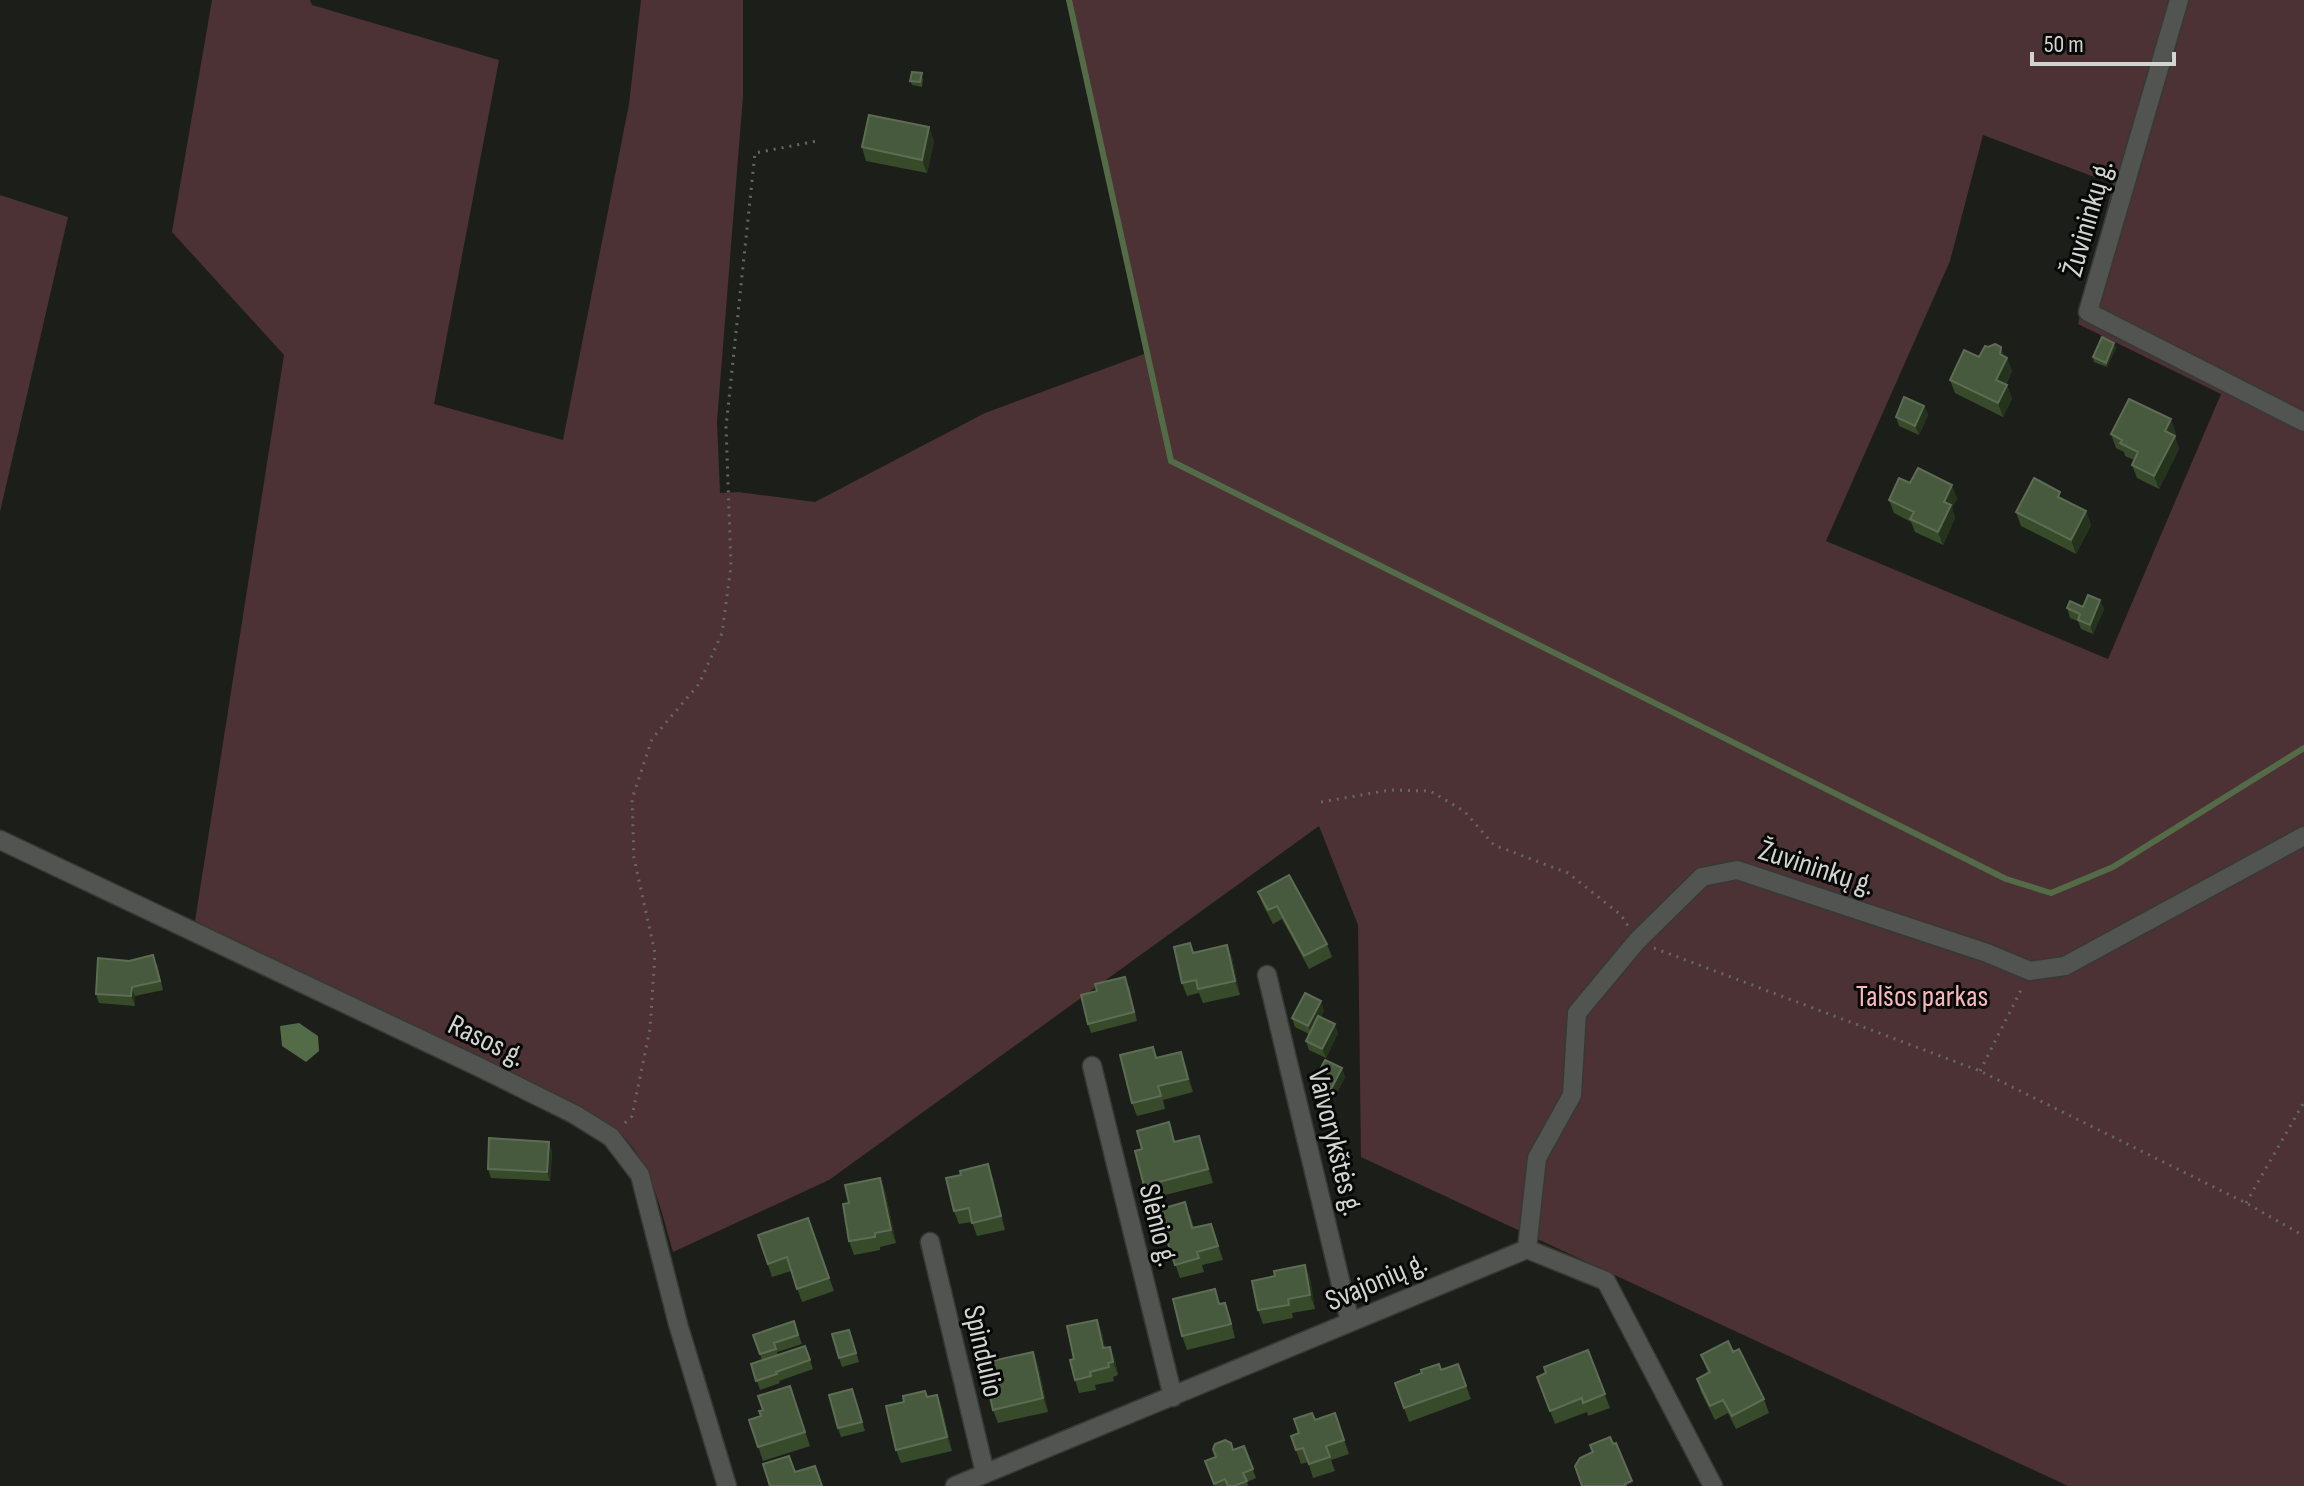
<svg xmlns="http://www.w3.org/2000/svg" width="2304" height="1486" font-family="'Sofia Sans Condensed',sans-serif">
<rect width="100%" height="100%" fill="#1c1e1a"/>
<path fill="#4c3234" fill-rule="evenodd" d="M 212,0 L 310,0 L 312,5 L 499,60 L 434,404 L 563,440 L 629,104 L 641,0 L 743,0 L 743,96 L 717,421 L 720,493 L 738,492 L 815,502 L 985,413 L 1147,353 L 1069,0 L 2304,0 L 2304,1486 L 2068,1486 L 1361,1157 L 1358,925 L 1319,826 L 829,1180 L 673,1252 C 661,1211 652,1163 619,1132 C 606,1120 586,1111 571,1101 L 195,921 L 284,355 L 172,232 ZM 1983,135 L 2113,184 L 2078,324 L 2221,394 L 2108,659 L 1826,541 L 1950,261 Z
M 0,195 L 68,217 L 0,512 Z"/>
<path fill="#546b48" d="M 299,1023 L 318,1036 L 319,1051 L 306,1062 L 282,1046 L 280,1026 Z"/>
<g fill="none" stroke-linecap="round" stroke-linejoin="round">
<path stroke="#546b48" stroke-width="6" d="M 1069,0 L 1171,461 L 2006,879 L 2051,893 L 2113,867 L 2304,748"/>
<g stroke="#373936" stroke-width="21">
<path id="minor" d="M 2179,0 L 2088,312 L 2304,422
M 0,840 L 477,1066 L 574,1114 L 611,1137 L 640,1175 L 678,1324 L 727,1486
M 1267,975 L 1350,1322
M 1092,1066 L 1173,1397
M 930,1242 L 985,1473
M 1527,1249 L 1537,1158 L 1572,1095 L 1577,1013 L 1637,941 L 1702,877 L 1737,870 L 1987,953 L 2030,971 L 2065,966 L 2304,836
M 955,1486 L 1527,1249 L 1606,1281 L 1713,1486"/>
</g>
<path stroke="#666864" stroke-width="3" stroke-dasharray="2 6" stroke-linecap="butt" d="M 1321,802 L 1390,790 L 1430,791 L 1464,811 L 1494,845 L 1568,873 L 1621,915 L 1628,926
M 1654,948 L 1980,1071 L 2246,1203 L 2304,1236
M 1980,1071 L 2023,986
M 625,1123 L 632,1116 L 650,1029 L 655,953 L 634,858 L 632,799 L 652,739 L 699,684 L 722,633 L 731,566 L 726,427 L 755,153 L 817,141
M 2246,1203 L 2304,1102"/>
<use href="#minor" stroke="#515450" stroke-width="18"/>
</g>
<path fill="#374b2b" d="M 923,78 L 922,87 L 912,85 L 910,81 Z
M 934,141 L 927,173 L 866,161 L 862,147 Z
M 2114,343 L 2116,348 L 2107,367 L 2094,362 L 2093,357 Z
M 1988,347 L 2005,356 L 2012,371 L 2006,385 L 2007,385 L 2012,399 L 2003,417 L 1955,393 L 1950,380 L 1979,357 Z
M 1924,406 L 1928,415 L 1919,435 L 1899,426 L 1896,417 Z
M 2176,433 L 2174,436 L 2179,449 L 2159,489 L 2137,478 L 2132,465 L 2134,460 L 2125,456 L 2124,452 L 2116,448 L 2111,434 Z
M 1910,483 L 1957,498 L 1952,508 L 1955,518 L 1943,545 L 1915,532 L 1911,522 L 1894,513 L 1889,500 Z
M 2063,499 L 2086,511 L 2091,525 L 2076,554 L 2021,526 L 2016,512 Z
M 2100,600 L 2104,609 L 2093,634 L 2081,629 L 2078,621 L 2070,618 L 2067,608 L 2083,607 Z
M 1258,892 L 1327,944 L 1332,957 L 1309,969 L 1282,919 L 1273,924 L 1263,905 Z
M 1190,943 L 1194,952 L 1227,945 L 1232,958 L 1240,995 L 1203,1003 L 1199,993 L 1187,996 L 1182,983 Z
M 157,964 L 163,990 L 135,996 L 135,1006 L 99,1003 L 96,994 Z
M 1129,986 L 1137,1021 L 1091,1033 L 1088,1024 Z
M 1324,1010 L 1321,1017 L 1338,1033 L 1326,1058 L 1309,1050 L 1306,1041 L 1309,1034 L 1295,1027 L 1292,1018 Z
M 1153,1047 L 1157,1058 L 1186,1066 L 1193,1092 L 1163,1100 L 1165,1109 L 1137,1116 L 1132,1103 Z
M 1342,1068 L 1345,1077 L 1332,1102 L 1316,1094 L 1312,1085 Z
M 1169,1122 L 1175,1142 L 1204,1149 L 1213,1183 L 1149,1199 L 1144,1186 L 1142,1149 Z
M 552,1151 L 550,1181 L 491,1178 L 488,1169 Z
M 880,1178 L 885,1191 L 896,1243 L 880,1247 L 880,1250 L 854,1255 L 849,1241 L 849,1203 Z
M 993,1178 L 1005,1230 L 977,1236 L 972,1222 L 959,1224 L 954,1211 Z
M 1190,1215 L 1194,1228 L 1211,1224 L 1223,1260 L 1202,1265 L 1204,1272 L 1180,1278 L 1160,1219 Z
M 808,1218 L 834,1291 L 802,1302 L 791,1271 L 772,1277 L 758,1235 Z
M 1305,1265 L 1310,1279 L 1315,1309 L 1292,1313 L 1293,1318 L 1263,1324 L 1258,1310 L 1275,1276 Z
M 1220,1304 L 1230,1316 L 1235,1338 L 1187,1350 L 1182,1336 Z
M 794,1321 L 802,1344 L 777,1352 L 778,1355 L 805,1346 L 813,1369 L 779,1381 L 780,1383 L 760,1390 L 751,1364 L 762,1360 L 753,1335 Z
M 1102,1333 L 1105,1348 L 1110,1347 L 1115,1360 L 1118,1375 L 1113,1377 L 1114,1381 L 1095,1385 L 1096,1390 L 1079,1393 L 1075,1380 L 1074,1359 Z
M 852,1339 L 859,1362 L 842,1367 L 839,1358 Z
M 1588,1350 L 1610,1408 L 1588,1416 L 1587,1412 L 1555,1424 L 1537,1377 Z
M 1733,1352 L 1764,1399 L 1769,1413 L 1736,1429 L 1728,1413 L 1715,1420 L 1701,1392 L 1697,1379 L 1708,1373 L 1701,1355 Z
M 1458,1364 L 1471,1399 L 1409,1422 L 1395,1383 L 1422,1373 L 1441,1370 Z
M 1038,1365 L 1048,1412 L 998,1423 L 993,1410 Z
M 790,1386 L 810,1446 L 763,1461 L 749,1420 L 761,1416 L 763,1410 Z
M 852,1389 L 865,1431 L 841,1437 L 838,1428 Z
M 925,1391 L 927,1397 L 942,1408 L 952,1451 L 901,1463 L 896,1450 L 904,1402 Z
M 1335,1413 L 1349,1454 L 1331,1460 L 1335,1471 L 1313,1478 L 1308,1462 L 1301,1464 L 1291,1436 L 1299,1433 L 1315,1420 Z
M 1244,1446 L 1256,1478 L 1247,1482 L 1248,1486 L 1215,1486 L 1205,1461 Z"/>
<path fill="#25331d" d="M 929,127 L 934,141 L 927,173 L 922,160 Z
M 2114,343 L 2116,348 L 2107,367 L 2106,363 Z
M 2001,347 L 2006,361 L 2007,358 L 2012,371 L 2001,394 L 1996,380 Z
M 2007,385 L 2012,399 L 2003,417 L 1998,403 Z
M 1924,406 L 1928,415 L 1919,435 L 1915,426 Z
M 2171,419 L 2176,433 L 2170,445 L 2165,431 Z
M 2175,436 L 2179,449 L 2159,489 L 2154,476 Z
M 1952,485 L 1957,498 L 1952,508 L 1955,518 L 1943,545 L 1938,532 L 1944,502 Z
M 2086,511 L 2091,525 L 2076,554 L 2071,540 Z
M 2100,600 L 2104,609 L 2093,634 L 2090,625 Z
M 1227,945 L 1232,958 L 1240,995 L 1235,981 Z
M 132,987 L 135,996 L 135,1006 L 131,996 Z
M 1321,1001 L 1324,1010 L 1312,1035 L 1308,1026 Z
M 1335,1024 L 1338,1033 L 1326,1058 L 1322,1049 Z
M 1181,1052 L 1186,1066 L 1193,1092 L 1188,1079 Z
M 1342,1068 L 1345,1077 L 1332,1102 L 1329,1093 Z
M 1199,1136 L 1204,1149 L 1213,1183 L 1208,1169 Z
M 549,1142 L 552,1151 L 550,1181 L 547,1172 Z
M 988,1164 L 993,1178 L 1005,1230 L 1001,1216 Z
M 880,1178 L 885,1191 L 896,1243 L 891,1230 Z
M 1305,1265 L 1310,1279 L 1315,1309 L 1310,1295 Z
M 1225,1303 L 1230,1316 L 1235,1338 Z
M 1097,1320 L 1102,1333 L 1108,1362 L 1103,1348 Z
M 1110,1347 L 1115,1360 L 1118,1375 L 1113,1362 Z
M 1033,1352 L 1038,1365 L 1048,1412 L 1043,1398 Z
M 937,1395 L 942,1408 L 952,1451 L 947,1437 Z"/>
<path fill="#475a3d" stroke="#5d6d54" stroke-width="2" d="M 912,72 L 922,73 L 920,82 L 910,81 Z
M 869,115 L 929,127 L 922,160 L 862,147 Z
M 2102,337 L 2114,343 L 2106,363 L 2093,357 Z
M 1995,344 L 2001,347 L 2000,354 L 2007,358 L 1996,380 L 2007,385 L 1998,403 L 1950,380 L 1964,350 L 1979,357 L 1985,346 L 1988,347 Z
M 1904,397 L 1924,406 L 1915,426 L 1896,417 Z
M 2129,399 L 2171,419 L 2165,431 L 2175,436 L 2154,476 L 2132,465 L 2138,452 L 2120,443 L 2122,440 L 2111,434 Z
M 1918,468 L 1952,485 L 1944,502 L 1951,505 L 1938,532 L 1910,519 L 1914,512 L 1889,500 L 1899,478 L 1910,483 Z
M 2034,478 L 2060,492 L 2058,497 L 2086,511 L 2071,540 L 2016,512 Z
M 2088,595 L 2100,600 L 2090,625 L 2078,620 L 2080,614 L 2067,608 L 2070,601 L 2083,607 Z
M 1289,875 L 1327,944 L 1304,956 L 1277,906 L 1268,910 L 1258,892 Z
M 1190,943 L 1193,953 L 1227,945 L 1235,981 L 1198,989 L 1196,980 L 1182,983 L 1174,947 Z
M 153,955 L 160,981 L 132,987 L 131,996 L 96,994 L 98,958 L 129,961 Z
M 1125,977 L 1134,1012 L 1088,1024 L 1081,995 L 1097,991 L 1095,984 Z
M 1305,993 L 1321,1001 L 1308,1026 L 1292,1018 Z
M 1318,1016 L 1335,1024 L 1322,1049 L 1306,1041 Z
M 1153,1047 L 1156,1058 L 1181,1052 L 1188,1079 L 1158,1086 L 1161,1096 L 1132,1103 L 1120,1055 Z
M 1325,1060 L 1342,1068 L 1329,1093 L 1312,1085 Z
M 1169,1122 L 1174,1142 L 1199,1136 L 1208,1169 L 1144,1186 L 1135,1151 L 1142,1149 L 1137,1131 Z
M 489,1138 L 549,1142 L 547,1172 L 488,1169 Z
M 988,1164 L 1001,1216 L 972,1223 L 969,1208 L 954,1211 L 946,1178 L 961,1175 L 960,1171 Z
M 880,1178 L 891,1230 L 875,1233 L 875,1237 L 849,1241 L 843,1204 L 849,1203 L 845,1185 Z
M 1185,1202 L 1192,1228 L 1211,1224 L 1218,1246 L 1197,1252 L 1199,1258 L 1175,1265 L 1160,1219 L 1164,1218 L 1161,1209 Z
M 808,1218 L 829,1278 L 797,1289 L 787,1257 L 768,1264 L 758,1235 Z
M 1305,1265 L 1310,1295 L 1288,1299 L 1289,1305 L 1258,1310 L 1252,1281 L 1275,1276 L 1274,1271 Z
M 1215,1289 L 1219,1304 L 1225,1303 L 1231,1324 L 1182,1336 L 1173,1299 Z
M 1097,1320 L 1103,1348 L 1110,1347 L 1113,1362 L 1108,1363 L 1109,1367 L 1090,1372 L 1091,1376 L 1075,1380 L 1070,1360 L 1074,1359 L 1067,1326 Z
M 794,1321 L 798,1335 L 774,1343 L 776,1349 L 760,1354 L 753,1335 Z
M 849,1330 L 856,1353 L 839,1358 L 832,1334 Z
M 1728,1341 L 1733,1352 L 1739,1349 L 1764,1399 L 1732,1416 L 1723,1400 L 1710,1406 L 1697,1379 L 1710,1372 L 1701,1355 Z
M 805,1346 L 810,1360 L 776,1372 L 777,1374 L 756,1381 L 751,1364 Z
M 1588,1350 L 1605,1394 L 1583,1403 L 1582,1398 L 1550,1411 L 1537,1377 L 1546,1373 L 1544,1367 Z
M 1033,1352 L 1043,1398 L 993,1410 L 988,1388 L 997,1386 L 992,1361 Z
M 1439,1364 L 1441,1370 L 1458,1364 L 1466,1386 L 1404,1408 L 1395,1383 L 1422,1373 L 1421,1370 Z
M 790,1386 L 805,1432 L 758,1447 L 749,1420 L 761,1416 L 759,1411 L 763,1410 L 758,1396 Z
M 852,1389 L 862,1422 L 838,1428 L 829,1395 Z
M 925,1391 L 927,1397 L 937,1395 L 947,1437 L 896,1450 L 886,1406 L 904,1402 L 903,1396 Z
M 1312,1413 L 1315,1420 L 1335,1413 L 1344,1440 L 1326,1446 L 1330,1457 L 1309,1464 L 1303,1448 L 1296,1450 L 1291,1436 L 1299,1433 L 1294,1419 Z
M 1610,1437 L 1613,1444 L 1616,1443 L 1632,1481 L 1625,1484 L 1626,1486 L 1582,1486 L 1575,1466 L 1580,1458 L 1593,1452 L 1590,1445 Z
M 1225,1440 L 1231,1443 L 1233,1450 L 1244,1446 L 1253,1469 L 1243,1473 L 1247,1481 L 1234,1486 L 1228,1486 L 1225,1479 L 1214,1484 L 1205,1461 L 1216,1457 L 1213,1449 L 1215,1444 Z
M 789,1456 L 795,1472 L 815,1466 L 822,1486 L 770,1486 L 763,1464 Z"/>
<g text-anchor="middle" stroke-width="6" stroke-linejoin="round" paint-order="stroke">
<g font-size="30" fill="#d2d4d1" stroke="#070806">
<text transform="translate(2087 218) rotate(-74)" y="10">Žuvininkų g.</text>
<text transform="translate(1817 867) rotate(18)" y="10">Žuvininkų g.</text>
<text transform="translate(487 1040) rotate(26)" y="10">Rasos g.</text>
<text transform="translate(1336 1142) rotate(76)" y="10">Vaivorykštės g.</text>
<text transform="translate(1159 1225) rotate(76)" y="10">Slėnio g.</text>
<text transform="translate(1376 1281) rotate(-23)" y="10">Svajonių g.</text>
<text transform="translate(984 1351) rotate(77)" y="10">Spindulio</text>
</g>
<g font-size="30" fill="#f8b9bd" stroke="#070806">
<text x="1922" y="1006">Talšos parkas</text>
</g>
</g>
<path d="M2032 52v12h142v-12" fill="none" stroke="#d2d4d1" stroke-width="4"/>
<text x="2044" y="52" font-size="24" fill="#d2d4d1" stroke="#070806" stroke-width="6" paint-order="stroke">50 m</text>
</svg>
